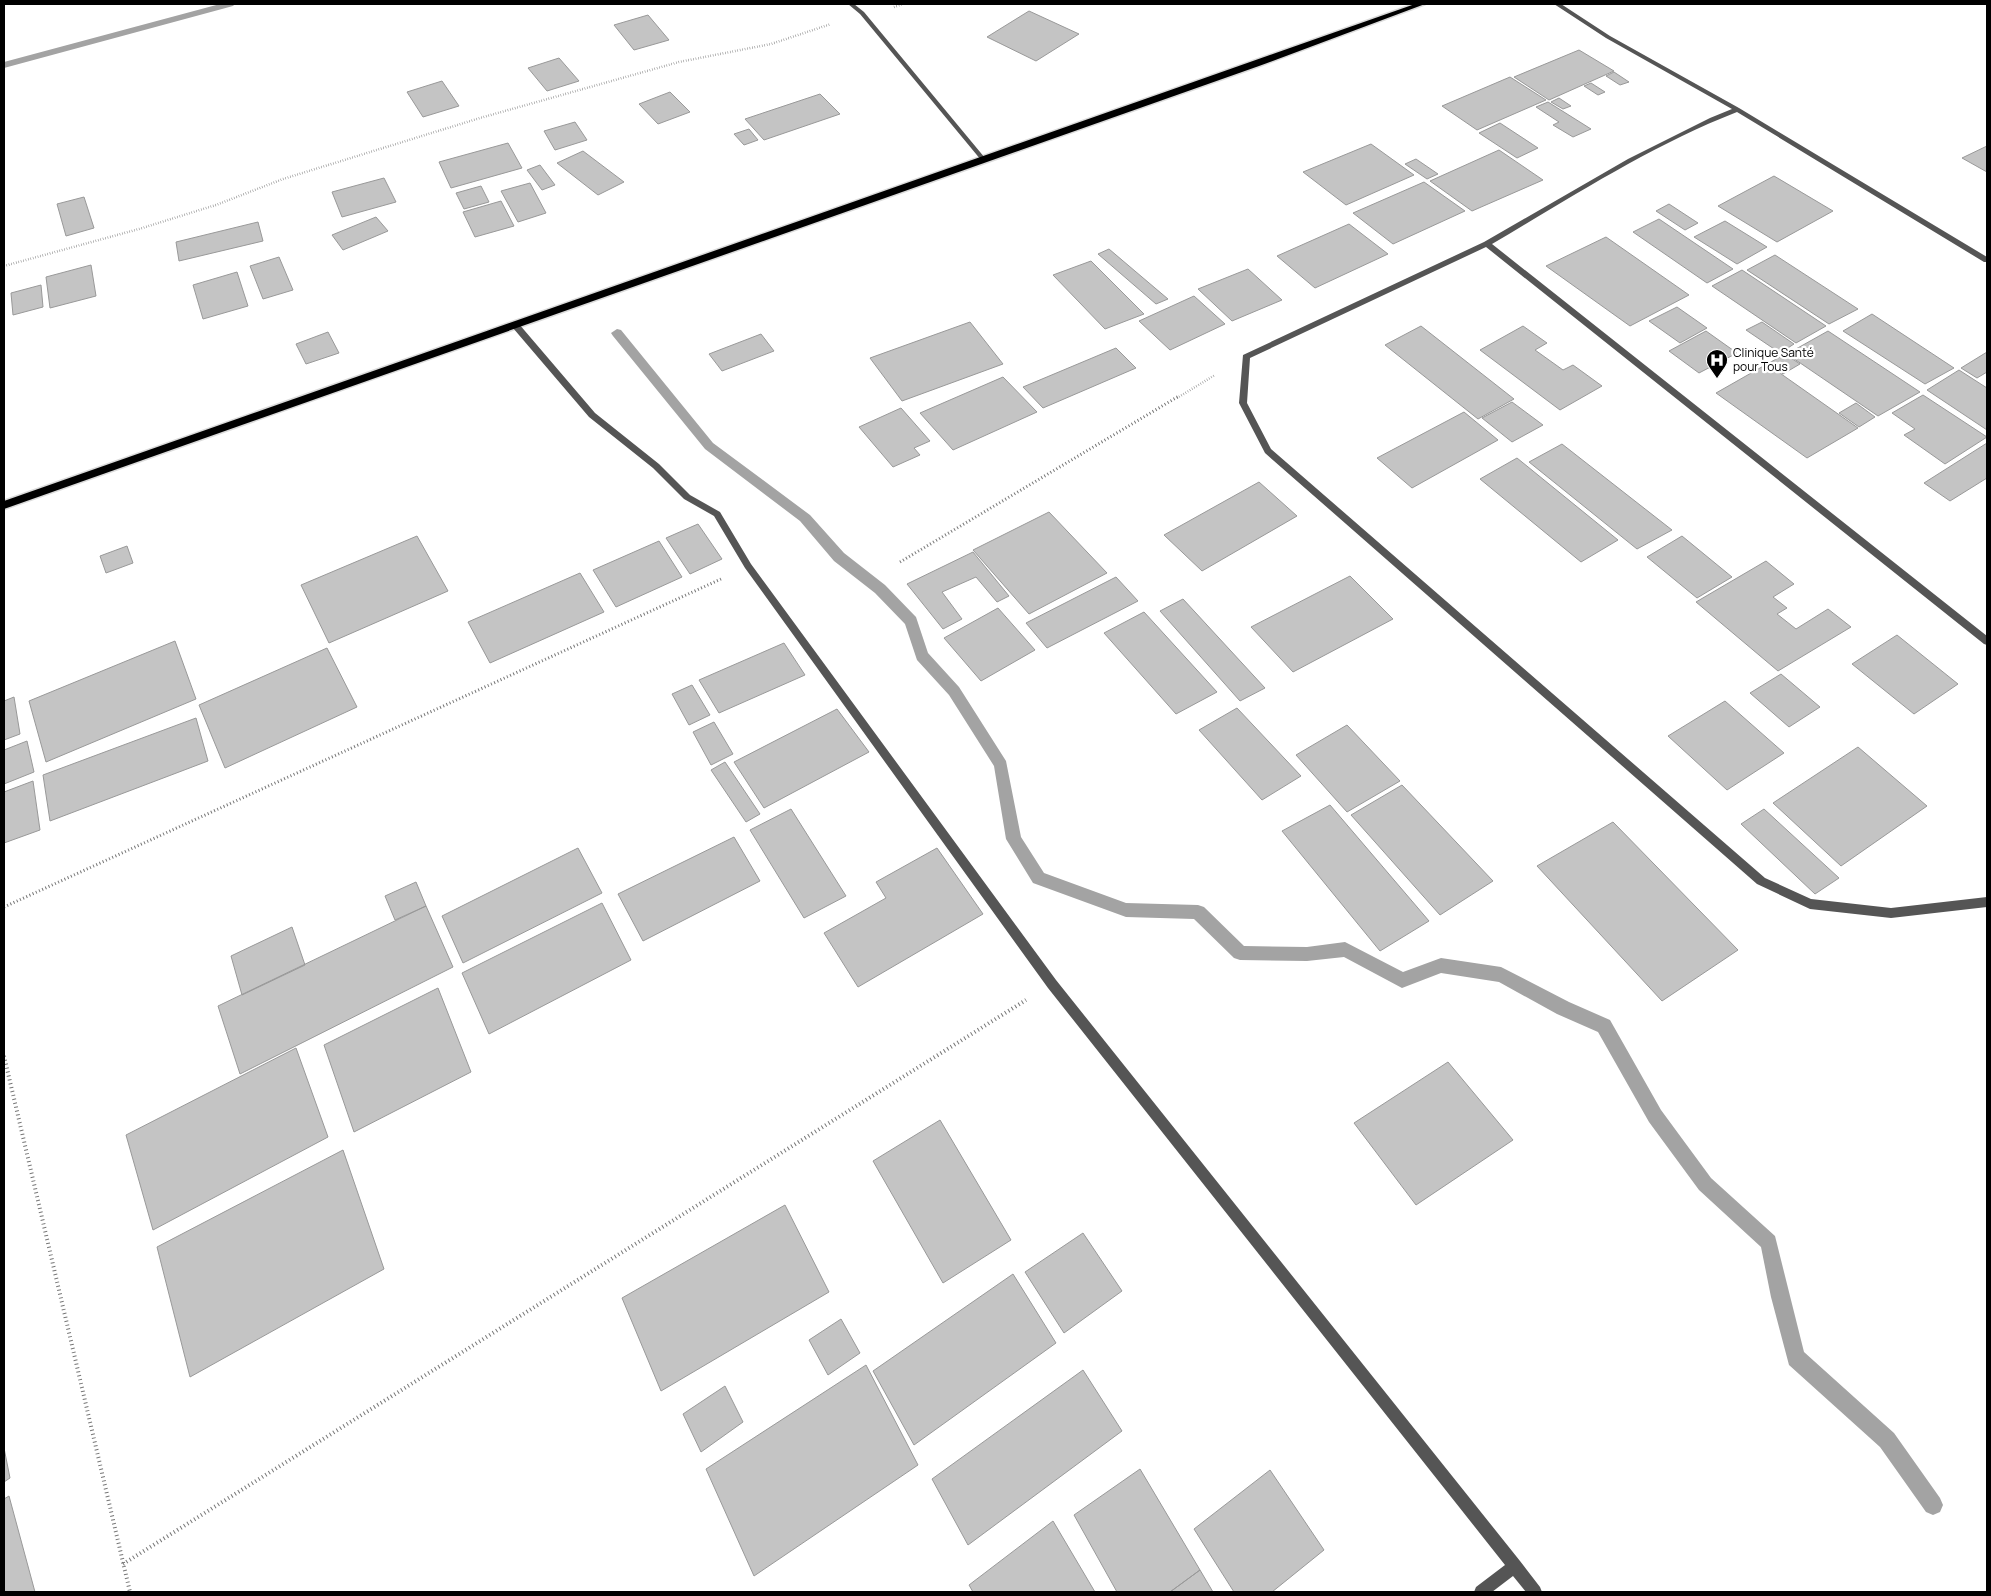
<svg xmlns="http://www.w3.org/2000/svg" width="1991" height="1596" font-family="Manrope,sans-serif">
<rect width="100%" height="100%" fill="#fff"/>
<g fill="none" stroke-linecap="round" stroke-linejoin="round">
<path fill="#a3a3a3" fill-rule="evenodd" d="M 220,4 L 235,4 L 233,6 L 4,68 L 4,62 Z
M 617,329 L 621,330 L 713,443 L 810,515 L 844,553 L 885,585 L 916,617 L 928,653 L 959,687 L 1006,761 L 1021,837 L 1044,873 L 1126,903 L 1198,905 L 1204,907 L 1244,946 L 1307,947 L 1345,942 L 1403,972 L 1441,958 L 1501,967 L 1569,1002 L 1610,1020 L 1661,1110 L 1711,1178 L 1775,1236 L 1804,1352 L 1894,1433 L 1940,1498 L 1943,1505 L 1940,1512 L 1933,1515 L 1926,1512 L 1880,1447 L 1789,1365 L 1771,1297 L 1761,1247 L 1699,1190 L 1649,1122 L 1598,1032 L 1557,1014 L 1499,982 L 1441,973 L 1402,988 L 1344,957 L 1307,961 L 1240,960 L 1234,958 L 1194,919 L 1126,917 L 1033,883 L 1006,839 L 994,766 L 949,695 L 917,660 L 905,624 L 875,593 L 834,561 L 800,521 L 705,449 L 613,336 L 611,333 Z"/>
</g>
<path fill="#c4c4c4" stroke="#999" d="M 1029,11 L 1079,34 L 1036,61 L 987,37 Z
M 648,15 L 669,40 L 634,50 L 614,25 Z
M 1579,50 L 1614,71 L 1549,100 L 1514,77 Z
M 559,58 L 579,81 L 547,91 L 528,68 Z
M 1614,72 L 1629,82 L 1620,85 L 1606,76 Z
M 1510,77 L 1546,100 L 1477,130 L 1442,106 Z
M 442,81 L 459,106 L 423,117 L 407,92 Z
M 1591,83 L 1605,92 L 1598,95 L 1584,86 Z
M 670,92 L 690,112 L 658,124 L 639,104 Z
M 820,94 L 840,114 L 764,140 L 745,119 Z
M 1559,98 L 1571,106 L 1563,109 L 1551,102 Z
M 1548,102 L 1591,129 L 1573,137 L 1553,125 L 1559,122 L 1536,107 Z
M 575,122 L 587,140 L 555,150 L 544,131 Z
M 1500,123 L 1538,148 L 1517,158 L 1479,133 Z
M 749,129 L 758,140 L 744,145 L 734,134 Z
M 508,143 L 522,168 L 451,188 L 439,162 Z
M 1371,144 L 1414,175 L 1346,205 L 1303,172 Z
M 1987,146 L 1987,172 L 1962,158 Z
M 1499,150 L 1543,180 L 1472,211 L 1430,181 Z
M 583,151 L 624,182 L 598,195 L 557,163 Z
M 1416,159 L 1438,174 L 1427,179 L 1405,164 Z
M 540,165 L 555,185 L 542,190 L 527,170 Z
M 1774,176 L 1833,211 L 1777,242 L 1718,206 Z
M 384,178 L 396,202 L 342,217 L 332,192 Z
M 1424,182 L 1465,211 L 1393,244 L 1353,213 Z
M 530,183 L 546,213 L 518,222 L 501,191 Z
M 481,186 L 489,202 L 464,209 L 456,193 Z
M 84,197 L 94,228 L 66,236 L 57,204 Z
M 501,201 L 514,226 L 475,237 L 463,212 Z
M 1669,204 L 1698,223 L 1685,230 L 1656,211 Z
M 376,217 L 388,231 L 343,250 L 332,235 Z
M 1659,219 L 1733,269 L 1707,283 L 1633,232 Z
M 1725,221 L 1767,247 L 1737,264 L 1694,237 Z
M 258,222 L 263,241 L 179,261 L 176,242 Z
M 1349,224 L 1388,254 L 1315,288 L 1277,256 Z
M 1606,237 L 1689,295 L 1630,326 L 1546,266 Z
M 1109,249 L 1155,288 L 1168,299 L 1156,304 L 1098,254 Z
M 1775,255 L 1858,309 L 1829,324 L 1747,270 Z
M 279,257 L 293,290 L 263,299 L 250,266 Z
M 1091,261 L 1144,314 L 1105,329 L 1053,275 Z
M 91,265 L 96,296 L 50,308 L 46,277 Z
M 1248,269 L 1282,300 L 1232,321 L 1198,289 Z
M 1742,270 L 1826,326 L 1796,343 L 1712,286 Z
M 237,272 L 248,306 L 203,319 L 193,285 Z
M 41,285 L 43,307 L 13,315 L 11,293 Z
M 1194,296 L 1225,324 L 1170,350 L 1139,321 Z
M 1677,307 L 1707,328 L 1680,343 L 1649,321 Z
M 1872,314 L 1954,368 L 1925,384 L 1843,331 Z
M 970,322 L 1003,364 L 902,401 L 870,358 Z
M 1762,322 L 1794,344 L 1780,353 L 1746,330 Z
M 1421,326 L 1514,399 L 1478,419 L 1385,345 Z
M 1523,326 L 1547,343 L 1535,350 L 1563,370 L 1573,365 L 1602,386 L 1560,410 L 1480,350 Z
M 1706,331 L 1737,353 L 1699,373 L 1669,351 Z
M 1828,331 L 1920,392 L 1878,416 L 1787,354 Z
M 328,332 L 339,353 L 306,364 L 296,344 Z
M 761,334 L 774,351 L 722,371 L 709,354 Z
M 1116,348 L 1136,368 L 1043,408 L 1023,387 Z
M 1987,352 L 1987,372 L 1977,378 L 1961,368 Z
M 1785,354 L 1800,364 L 1783,374 L 1769,363 Z
M 1767,364 L 1858,428 L 1807,458 L 1716,393 Z
M 1959,370 L 1987,388 L 1987,430 L 1927,390 Z
M 1003,377 L 1037,412 L 953,450 L 920,413 Z
M 1923,395 L 1987,437 L 1945,464 L 1904,435 L 1915,429 L 1892,413 Z
M 1512,402 L 1543,425 L 1512,442 L 1482,418 Z
M 1856,403 L 1875,417 L 1859,427 L 1839,413 Z
M 901,408 L 930,441 L 914,448 L 920,455 L 893,467 L 859,427 Z
M 1464,412 L 1498,440 L 1412,488 L 1377,458 Z
M 1987,443 L 1987,478 L 1950,501 L 1924,483 Z
M 1562,444 L 1672,530 L 1637,549 L 1529,462 Z
M 1517,458 L 1618,540 L 1581,562 L 1480,479 Z
M 1259,482 L 1297,516 L 1202,571 L 1164,535 Z
M 1049,512 L 1107,573 L 1029,614 L 973,550 Z
M 698,524 L 722,559 L 690,574 L 666,538 Z
M 417,536 L 448,591 L 329,643 L 301,585 Z
M 1682,536 L 1732,577 L 1697,598 L 1647,557 Z
M 659,541 L 682,577 L 616,607 L 593,570 Z
M 127,546 L 133,563 L 106,573 L 100,556 Z
M 973,552 L 1009,596 L 997,602 L 976,577 L 942,592 L 962,619 L 943,629 L 907,584 Z
M 1766,561 L 1794,584 L 1773,597 L 1787,608 L 1777,614 L 1796,629 L 1828,609 L 1851,627 L 1778,671 L 1696,602 Z
M 580,573 L 604,612 L 490,663 L 468,622 Z
M 1350,576 L 1393,619 L 1293,672 L 1251,627 Z
M 1116,577 L 1138,601 L 1047,648 L 1026,623 Z
M 1183,599 L 1265,688 L 1240,701 L 1160,611 Z
M 998,608 L 1035,650 L 981,681 L 944,638 Z
M 1144,612 L 1217,692 L 1176,714 L 1104,633 Z
M 1897,635 L 1958,684 L 1914,714 L 1852,664 Z
M 175,641 L 196,699 L 46,762 L 29,701 Z
M 784,643 L 805,675 L 719,713 L 699,680 Z
M 327,648 L 357,707 L 225,768 L 199,705 Z
M 1781,674 L 1820,707 L 1789,727 L 1750,693 Z
M 692,685 L 710,715 L 689,725 L 672,694 Z
M 14,697 L 20,734 L 4,740 L 4,701 Z
M 1725,701 L 1784,753 L 1727,790 L 1668,736 Z
M 1237,708 L 1301,776 L 1262,800 L 1199,730 Z
M 837,709 L 869,752 L 764,808 L 734,762 Z
M 196,718 L 208,761 L 50,821 L 43,775 Z
M 714,722 L 733,754 L 711,765 L 693,732 Z
M 1347,725 L 1400,781 L 1347,812 L 1296,755 Z
M 27,741 L 34,772 L 4,784 L 4,750 Z
M 1858,747 L 1927,806 L 1841,866 L 1773,803 Z
M 725,762 L 760,814 L 746,822 L 711,770 Z
M 33,781 L 40,830 L 4,843 L 4,792 Z
M 1402,785 L 1493,881 L 1440,915 L 1351,815 Z
M 1330,805 L 1429,921 L 1380,951 L 1282,831 Z
M 791,809 L 846,896 L 804,918 L 750,830 Z
M 1764,809 L 1839,878 L 1815,894 L 1741,824 Z
M 1613,822 L 1738,950 L 1662,1001 L 1537,866 Z
M 734,837 L 760,881 L 643,941 L 618,894 Z
M 578,848 L 602,893 L 463,963 L 442,916 Z
M 937,848 L 983,914 L 858,987 L 824,933 L 886,898 L 876,882 Z
M 416,882 L 426,906 L 395,920 L 385,896 Z
M 602,903 L 631,960 L 489,1034 L 462,973 Z
M 426,906 L 453,967 L 240,1074 L 218,1006 Z
M 292,927 L 305,965 L 242,995 L 231,956 Z
M 438,988 L 471,1072 L 354,1132 L 324,1045 Z
M 296,1048 L 328,1137 L 153,1230 L 126,1135 Z
M 1448,1062 L 1513,1140 L 1416,1205 L 1354,1123 Z
M 940,1120 L 1011,1240 L 943,1283 L 873,1161 Z
M 343,1150 L 384,1269 L 190,1377 L 157,1247 Z
M 785,1205 L 829,1292 L 661,1391 L 622,1298 Z
M 1083,1233 L 1122,1291 L 1064,1333 L 1025,1272 Z
M 1013,1274 L 1056,1343 L 914,1445 L 873,1371 Z
M 841,1319 L 860,1353 L 828,1375 L 809,1340 Z
M 866,1365 L 918,1465 L 754,1576 L 706,1469 Z
M 1083,1370 L 1122,1431 L 968,1545 L 932,1479 Z
M 725,1386 L 743,1422 L 701,1452 L 683,1414 Z
M 4,1448 L 10,1478 L 4,1482 Z
M 1140,1469 L 1200,1570 L 1170,1592 L 1117,1592 L 1074,1515 Z
M 1270,1470 L 1324,1550 L 1272,1592 L 1234,1592 L 1194,1529 Z
M 9,1496 L 35,1592 L 4,1592 L 4,1499 Z
M 1053,1521 L 1095,1592 L 973,1592 L 969,1585 Z
M 1200,1570 L 1213,1592 L 1170,1592 Z"/>
<g fill="none" stroke-linecap="round" stroke-linejoin="round">
<g stroke="#dbdbdb" stroke-width="3">
<path id="primary" d="M 1415,4 L 1425,4 L 1259,66 L 4,509 L 4,501 Z"/>
</g>
<path stroke="#777" stroke-width="2.5" stroke-dasharray="0.5 2" stroke-linecap="butt" d="M 894,7 L 903,4
M 4,266 L 139,229 L 216,205 L 283,179 L 480,118 L 679,62 L 771,44 L 831,24
M 1177,398 L 1215,375"/>
<path stroke="#777" stroke-width="3" stroke-dasharray="1 2.5" stroke-linecap="butt" d="M 900,562 L 1179,396
M 4,907 L 721,579"/>
<path stroke="#777" stroke-width="4" stroke-dasharray="1 3" stroke-linecap="butt" d="M 4,1056 L 130,1592
M 123,1564 L 1026,1000"/>
<path fill="#555" fill-rule="evenodd" d="M 848,4 L 854,4 L 864,12 L 985,158 L 985,160 L 981,160 L 860,14 Z
M 1554,4 L 1561,4 L 1610,36 L 1739,108 L 1987,257 L 1987,262 L 1984,262 L 1737,112 C 1650,146 1572,197 1492,244 L 1987,636 L 1987,645 L 1984,644 L 1486,247 L 1250,358 L 1247,403 L 1271,449 L 1765,878 L 1811,899 L 1891,908 L 1987,897 L 1987,907 L 1891,918 L 1810,909 L 1757,884 L 1265,453 L 1239,403 L 1243,355 L 1484,242 L 1628,159 L 1710,118 L 1732,109 L 1606,38 Z
M 516,323 L 519,324 L 595,413 L 659,464 L 690,495 L 720,512 L 751,564 L 1056,980 L 1520,1561 L 1540,1587 L 1542,1592 L 1526,1592 L 1513,1576 L 1492,1592 L 1474,1592 L 1476,1587 L 1505,1565 L 1048,988 L 745,568 L 714,516 L 684,499 L 653,468 L 589,417 L 513,328 L 512,326 Z"/>
<use href="#primary" fill="#000" fill-rule="evenodd"/>
</g>
<defs>
<g id="hospital-pin" transform="scale(1.125)"><path d="M0 17L-7.5 6A9.5 9.5 0 1 1 7.5 6Z" fill="#000" stroke="#fff"/><path d="M-5-5h3v3.5h4V-5h3V5h-3V1.5h-4V5h-3Z" fill="#fff"/></g>
</defs>
<g fill-rule="evenodd">
<use href="#hospital-pin" x="1717" y="360"/>
</g>
<g text-anchor="middle" stroke-width="4.5" stroke-linejoin="round" paint-order="stroke">
<g font-size="12" fill="#000" stroke="#fff" text-anchor="start">
<text x="1733" y="357">Clinique Santé<tspan x="1733" dy="14">pour Tous</tspan></text>
</g>
</g>
<rect width="1991" height="1596" fill="none" stroke="#000000" stroke-width="10"/>
</svg>
